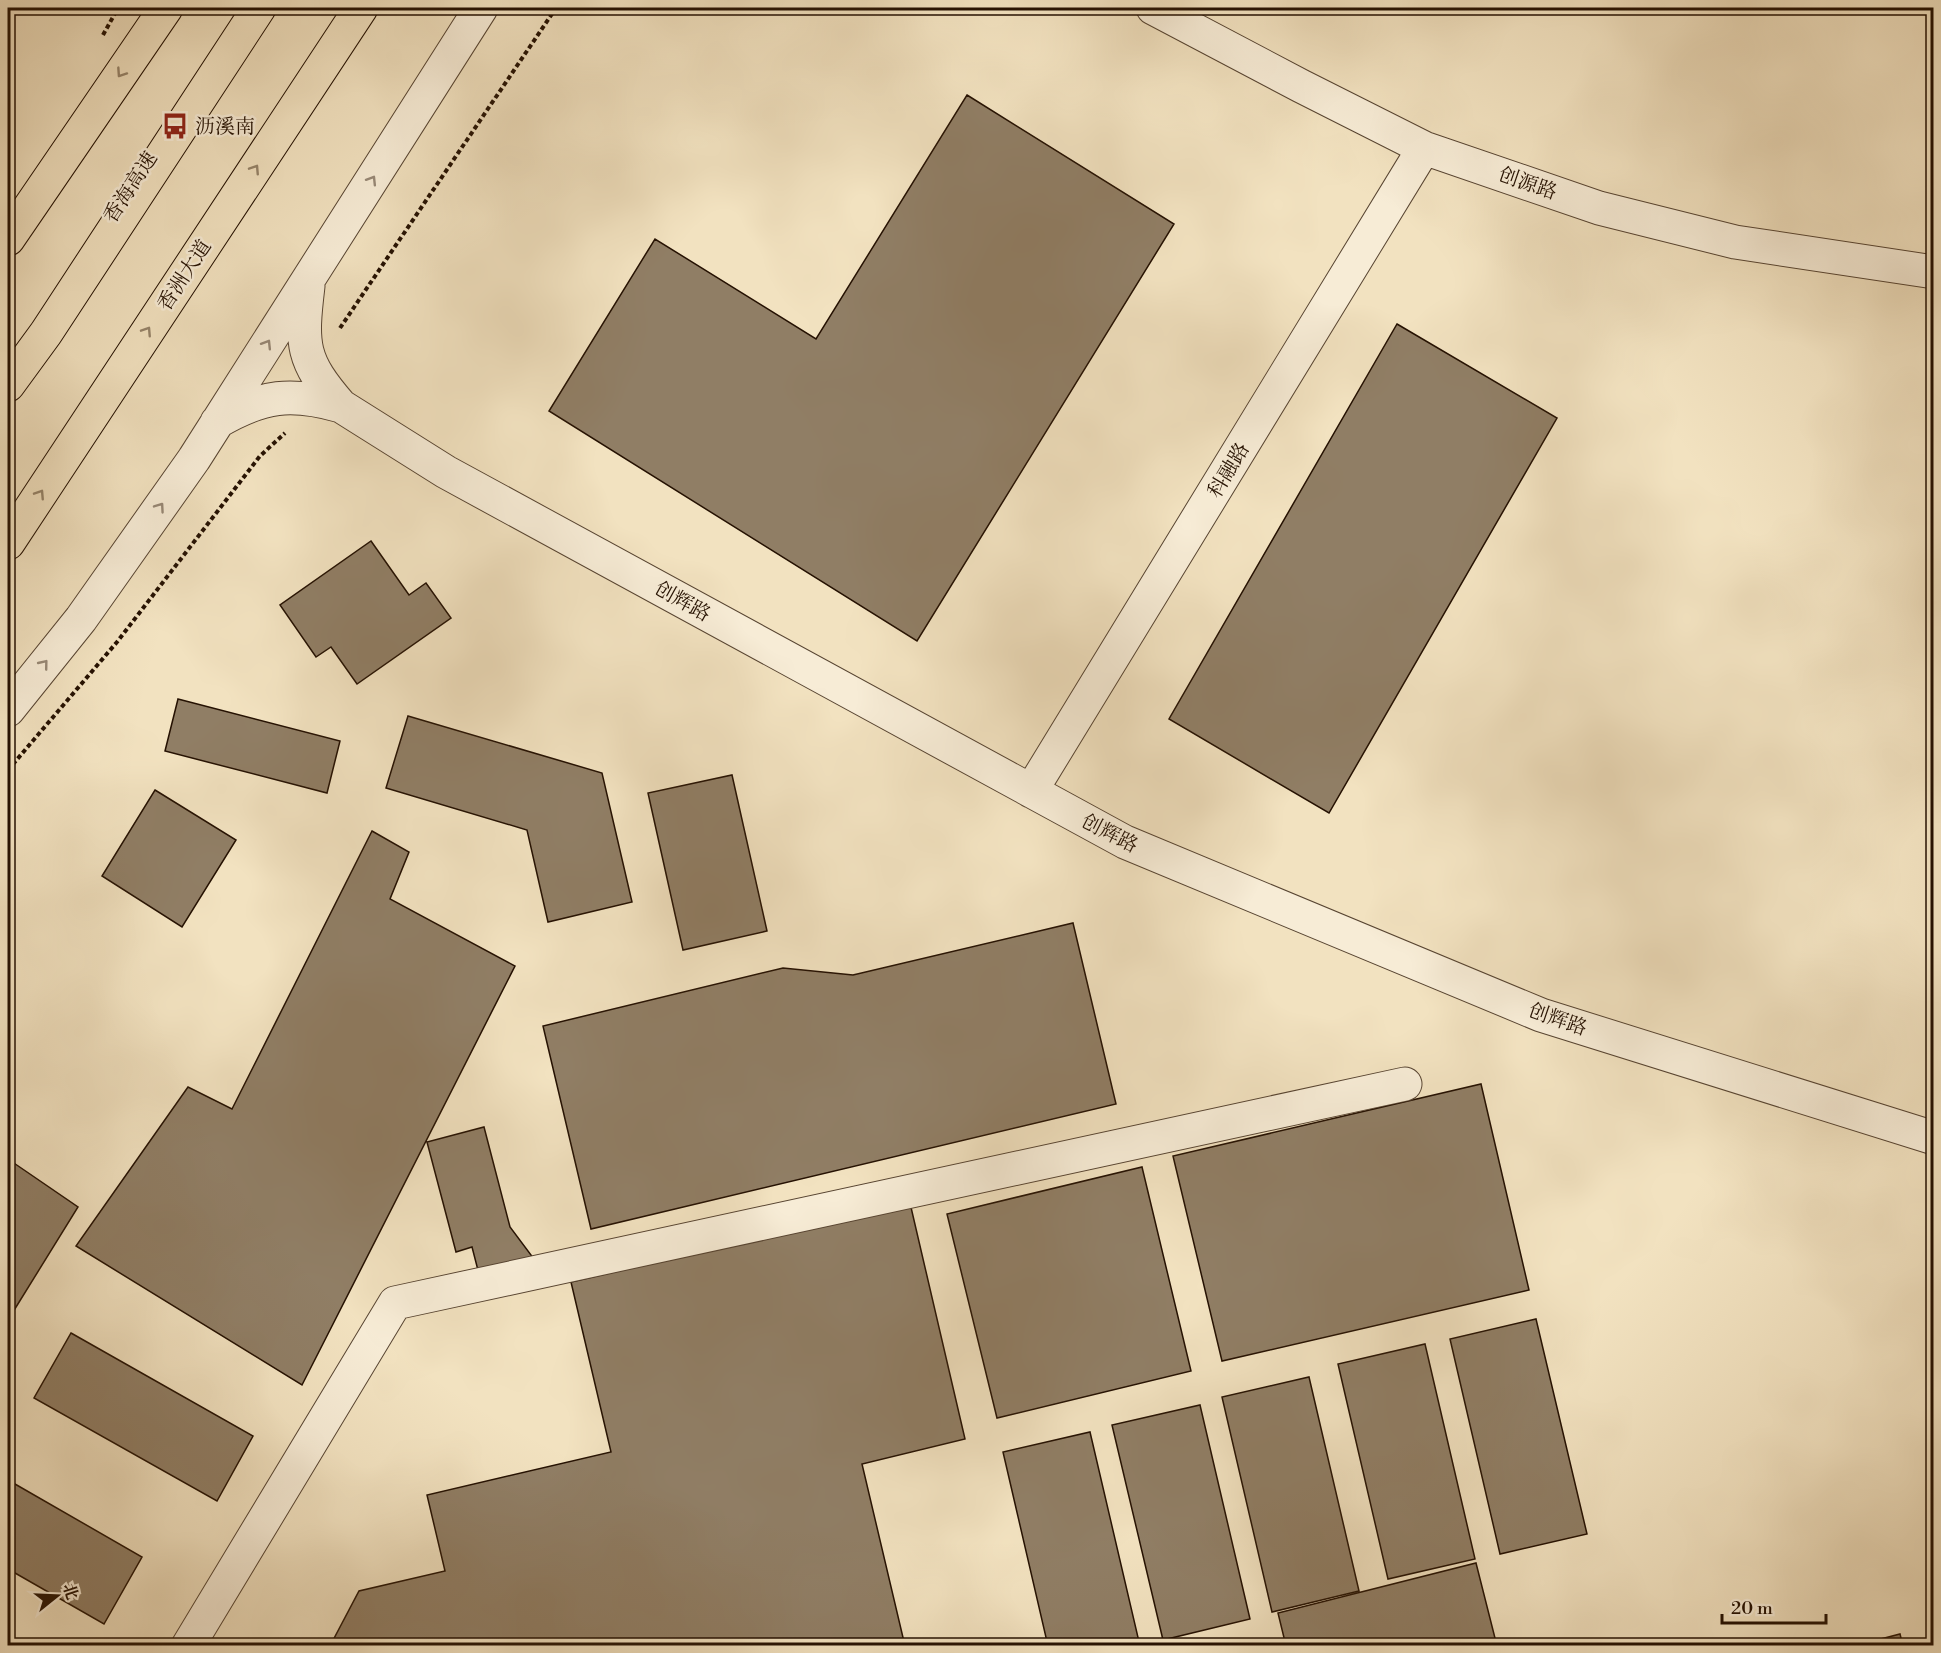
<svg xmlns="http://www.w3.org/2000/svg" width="1941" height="1653" font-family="'Libre Bodoni','Noto Serif SC',serif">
<rect width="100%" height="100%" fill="#f2e2c0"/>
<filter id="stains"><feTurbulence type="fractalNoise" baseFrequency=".00333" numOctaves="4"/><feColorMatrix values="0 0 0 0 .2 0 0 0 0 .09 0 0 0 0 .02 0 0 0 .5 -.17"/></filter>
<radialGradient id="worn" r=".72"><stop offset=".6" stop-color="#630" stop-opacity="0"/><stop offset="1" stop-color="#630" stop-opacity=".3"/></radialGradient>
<path fill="#907e65" stroke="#251102" stroke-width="1.5" d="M 967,95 L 1174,224 L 917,641 L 549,411 L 655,239 L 816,339 Z
M 1397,324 L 1557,418 L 1329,813 L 1169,719 Z
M 371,541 L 409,595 L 426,583 L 451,618 L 357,684 L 331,647 L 316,657 L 280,605 Z
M 178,699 L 340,741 L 327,793 L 165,751 Z
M 408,716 L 602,773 L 632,902 L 548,922 L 527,830 L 386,788 Z
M 732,775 L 767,931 L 683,950 L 648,793 Z
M 155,790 L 236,840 L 182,927 L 102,876 Z
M 372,831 L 409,852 L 390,899 L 515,966 L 302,1385 L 76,1246 L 188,1087 L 232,1109 Z
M 1073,923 L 1116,1104 L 591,1229 L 543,1026 L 783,968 L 853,975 Z
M 1481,1084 L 1529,1290 L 1222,1361 L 1173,1156 Z
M 484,1127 L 510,1227 L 537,1263 L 480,1278 L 472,1247 L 456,1252 L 427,1142 Z
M 8,1159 L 78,1207 L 8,1320 Z
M 1142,1167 L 1191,1371 L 997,1418 L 947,1214 Z
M 910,1203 L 965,1439 L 862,1464 L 905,1646 L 330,1646 L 359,1591 L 445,1571 L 427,1495 L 611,1452 L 571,1282 Z
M 1536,1319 L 1587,1534 L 1500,1554 L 1450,1339 Z
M 71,1333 L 253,1436 L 217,1501 L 34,1398 Z
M 1425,1344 L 1475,1559 L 1388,1579 L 1338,1364 Z
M 1309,1377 L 1359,1591 L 1272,1612 L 1222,1397 Z
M 1200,1405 L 1250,1619 L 1163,1640 L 1112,1425 Z
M 1090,1432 L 1140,1646 L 1048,1646 L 1003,1452 Z
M 8,1480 L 142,1557 L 104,1624 L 8,1569 Z
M 1476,1563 L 1497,1646 L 1286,1646 L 1278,1613 Z
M 1900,1634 L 1903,1646 L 1854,1646 Z"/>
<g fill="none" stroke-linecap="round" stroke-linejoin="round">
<g stroke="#584532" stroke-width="35">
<path id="minor" d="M 1153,8 L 1301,86 L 1424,148 L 1599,208 L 1735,242 L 1934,272
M 341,406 L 446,472 L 1125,842 L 1541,1015 L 1934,1138
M 217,422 C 263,395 291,392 341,406 C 301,360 301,345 308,286
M 8,710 L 81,619 L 194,459 L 481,8
M 1031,791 L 1424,148
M 188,1646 L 395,1303 L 1405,1084"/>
</g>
<g stroke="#251102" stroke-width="35">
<path id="highway" d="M 8,239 L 166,8
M 8,385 L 46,333 L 259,8
M 8,543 L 361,8"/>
</g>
<path stroke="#251102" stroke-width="4" stroke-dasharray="4.5 3" stroke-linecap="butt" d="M 103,35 L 118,8
M 340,328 L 556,8
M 8,770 L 117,642 L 260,456 L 285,433"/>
<use href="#minor" stroke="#f7ecd6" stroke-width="33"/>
<use href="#highway" stroke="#f2e2c0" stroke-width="33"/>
</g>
<defs><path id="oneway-chevron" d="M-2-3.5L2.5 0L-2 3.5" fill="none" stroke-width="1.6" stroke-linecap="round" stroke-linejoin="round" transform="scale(1.5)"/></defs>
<g stroke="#96846a">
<use href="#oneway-chevron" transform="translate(121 73) rotate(124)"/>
<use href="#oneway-chevron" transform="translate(255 169) rotate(-57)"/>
<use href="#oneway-chevron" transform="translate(147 331) rotate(-57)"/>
<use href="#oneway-chevron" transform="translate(40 494) rotate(-57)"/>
</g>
<g stroke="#988977">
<use href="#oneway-chevron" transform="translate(372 180) rotate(-58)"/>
<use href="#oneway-chevron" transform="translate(267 344) rotate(-58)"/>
<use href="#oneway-chevron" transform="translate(160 507) rotate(-55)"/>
<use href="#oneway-chevron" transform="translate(44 664) rotate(-51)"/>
</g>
<defs>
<g id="bus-bare" transform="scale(2.07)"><path d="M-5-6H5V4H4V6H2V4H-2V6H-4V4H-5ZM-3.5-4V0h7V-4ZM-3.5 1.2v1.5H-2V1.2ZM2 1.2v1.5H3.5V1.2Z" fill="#8f2418" stroke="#f7ecd6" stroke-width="2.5" paint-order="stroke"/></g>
</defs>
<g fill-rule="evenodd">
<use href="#bus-bare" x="175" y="126"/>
</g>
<g text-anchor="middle" stroke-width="5" stroke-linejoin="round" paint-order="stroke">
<g font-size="20" fill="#251102" stroke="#f7ecd6" text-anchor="start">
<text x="195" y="133">沥溪南</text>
</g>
<g font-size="20" fill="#251102" stroke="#f7ecd6">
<text transform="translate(1528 183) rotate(19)" y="7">创源路</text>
<text transform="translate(130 187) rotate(-57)" y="7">香海高速</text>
<text transform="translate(184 275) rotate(-57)" y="7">香洲大道</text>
<text transform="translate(1228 470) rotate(-59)" y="7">科融路</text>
<text transform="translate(683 601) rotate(29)" y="7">创辉路</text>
<text transform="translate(1110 833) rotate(27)" y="7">创辉路</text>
<text transform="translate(1558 1019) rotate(19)" y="7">创辉路</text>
</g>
</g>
<rect width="1941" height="1653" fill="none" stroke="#f2e2c0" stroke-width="30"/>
<rect x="9" y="9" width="1923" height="1635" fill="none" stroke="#251102" stroke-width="3"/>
<rect x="15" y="15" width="1911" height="1623" fill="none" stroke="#251102" stroke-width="1.5"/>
<g transform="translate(57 1596) rotate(72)" stroke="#f7ecd6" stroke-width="4.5" paint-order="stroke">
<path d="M0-4.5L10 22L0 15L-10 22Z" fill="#251102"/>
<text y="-9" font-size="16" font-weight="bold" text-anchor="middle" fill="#251102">北</text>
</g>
<path d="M1722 1614v9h104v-9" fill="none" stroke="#251102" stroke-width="3"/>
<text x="1731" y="1614" font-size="18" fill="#251102" stroke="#f7ecd6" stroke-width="4.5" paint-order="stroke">20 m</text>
<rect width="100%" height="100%" filter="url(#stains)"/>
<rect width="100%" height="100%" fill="url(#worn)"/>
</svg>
